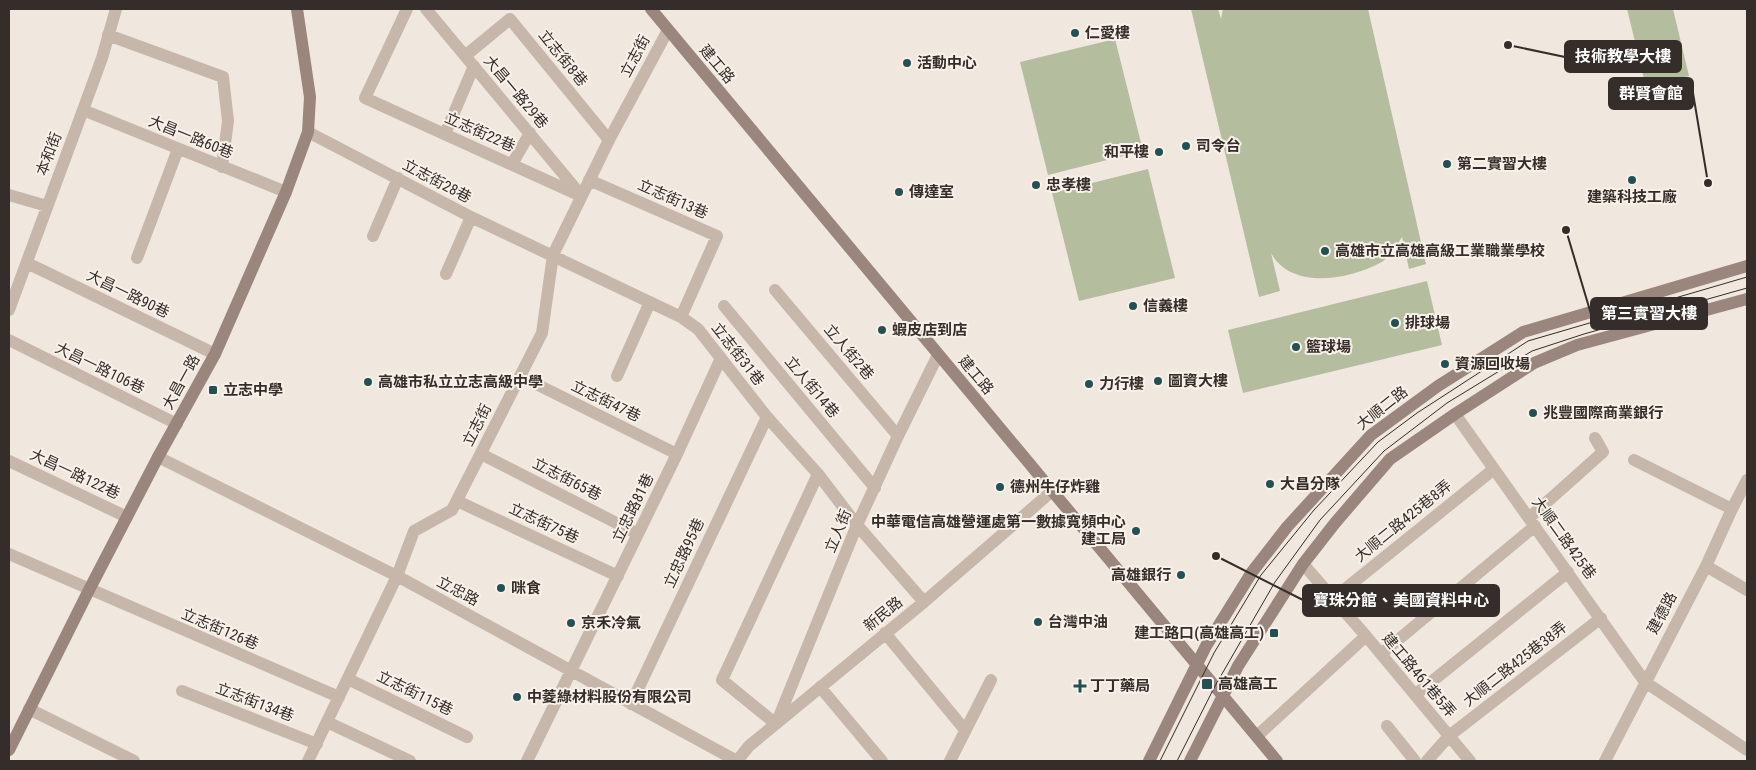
<svg xmlns="http://www.w3.org/2000/svg" width="1756" height="770" font-family="'Roboto Condensed','Noto Sans TC',sans-serif">
<rect width="100%" height="100%" fill="#f0e7de"/>
<path fill="#b4be9f" d="M 1191,9 L 1218,9 L 1221,19 L 1223,9 L 1368,9 L 1426,264 L 1409,269 L 1402,237 C 1396,246 1390,258 1380,263 C 1348,280 1291,290 1271,253 L 1280,291 L 1259,297 Z
M 1627,9 L 1673,9 L 1689,76 L 1646,87 Z
M 1115,39 L 1143,151 L 1048,175 L 1020,62 Z
M 1148,169 L 1175,278 L 1079,301 L 1052,193 Z
M 1427,281 L 1442,345 L 1243,393 L 1228,330 Z"/>
<g fill="none" stroke-linecap="round" stroke-linejoin="round">
<path stroke="#c7b7ab" stroke-width="12" d="M 407,9 L 365,98 L 581,196
M 426,9 L 580,194
M 108,35 L 223,77 L 228,121 L 222,167
M 465,56 L 510,19 L 609,140
M 83,110 L 286,192
M 308,132 L 471,217 L 681,317 L 698,329 L 767,417 L 818,474 L 857,525 L 924,602
M 445,134 L 474,66
M 512,164 L 530,133
M 589,180 L 717,236 L 681,317
M 9,195 L 47,206
M 373,236 L 398,178
M 137,258 L 178,149
M 27,263 L 215,354
M 446,274 L 471,217
M 775,290 L 898,436
M 724,306 L 875,488
M 9,310 L 83,110 L 102,58 L 116,9
M 9,340 L 177,424
M 520,376 L 677,454
M 617,376 L 650,302
M 1455,414 L 1645,682 L 1747,750
M 481,454 L 638,534
M 158,457 L 397,576 L 737,761
M 1634,460 L 1732,509
M 9,461 L 127,517
M 818,474 L 722,680 L 776,724 L 857,525 L 898,436 L 938,355
M 457,501 L 618,576
M 1529,518 L 1603,452 L 1595,438
M 9,554 L 339,697
M 1303,564 L 1366,636 L 1470,761
M 1706,566 L 1747,590
M 1334,598 L 1494,469
M 885,633 L 965,730
M 1381,654 L 1535,526
M 348,679 L 467,737
M 820,687 L 882,761
M 182,691 L 317,744
M 1415,695 L 1568,572
M 631,704 L 767,417
M 29,709 L 134,761
M 327,722 L 410,761
M 1387,726 L 1415,761
M 1257,736 L 1366,636
M 308,761 L 397,576 L 414,531 L 452,510 L 542,333 L 553,255 L 609,140 L 668,30
M 527,761 L 677,454 L 721,358
M 737,761 L 749,746 L 924,602 L 1051,492
M 950,761 L 991,680
M 1427,761 L 1449,736 L 1601,618
M 1605,761 L 1706,566 L 1732,509 L 1747,480"/>
<path stroke="#9a867c" stroke-width="12" d="M 651,9 L 1277,761
M 9,750 L 89,590 L 158,457 L 215,354 L 286,192 L 308,132 L 310,97 L 297,9
M 1149,761 L 1206,646 L 1252,572 L 1287,527 L 1371,435 L 1438,386 L 1523,332 L 1747,266
M 1190,761 L 1238,666 L 1303,564 L 1335,523 L 1390,459 L 1455,414 L 1534,363 L 1577,345 L 1747,299"/>
<path stroke="#352d29" stroke-width="1" d="M 1160,761 L 1214,653 L 1261,575 L 1314,510 L 1378,442 L 1417,413 L 1528,341 L 1747,277
M 1177,761 L 1215,686 L 1275,582 L 1320,520 L 1384,451 L 1447,403 L 1532,351 L 1584,334 L 1747,288"/>
</g>
<g fill="#235153" stroke="#f8f1ea" stroke-width="2">
<circle cx="1075" cy="33" r="5"/>
<circle cx="907" cy="63" r="5"/>
<circle cx="1186" cy="146" r="5"/>
<circle cx="1159" cy="152" r="5"/>
<circle cx="1447" cy="164" r="5"/>
<circle cx="1632" cy="180" r="5"/>
<circle cx="1036" cy="185" r="5"/>
<circle cx="899" cy="192" r="5"/>
<circle cx="1325" cy="251" r="5"/>
<circle cx="1133" cy="306" r="5"/>
<circle cx="1395" cy="323" r="5"/>
<circle cx="882" cy="330" r="5"/>
<circle cx="1296" cy="347" r="5"/>
<circle cx="1445" cy="364" r="5"/>
<circle cx="1158" cy="381" r="5"/>
<circle cx="368" cy="382" r="5"/>
<circle cx="1089" cy="384" r="5"/>
<rect x="208" y="385" width="10" height="10" rx="2.5"/>
<circle cx="1533" cy="413" r="5"/>
<circle cx="1270" cy="484" r="5"/>
<circle cx="1000" cy="487" r="5"/>
<circle cx="1136" cy="531" r="5"/>
<circle cx="1181" cy="575" r="5"/>
<circle cx="501" cy="588" r="5"/>
<circle cx="1038" cy="622" r="5"/>
<circle cx="571" cy="623" r="5"/>
<rect x="1269" y="628" width="10" height="10" rx="2.5"/>
<rect x="1201" y="678" width="12" height="12" rx="2.5"/>
<path d="M1077.5 678.5h5v5h5v5h-5v5h-5v-5h-5v-5h5z"/>
<circle cx="517" cy="697" r="5"/>
</g>
<g text-anchor="middle" stroke-width="4" stroke-linejoin="round" paint-order="stroke">
<g font-size="15" font-weight="bold" fill="#352d29" stroke="#f8f1ea" text-anchor="start">
<text x="1085" y="38">仁愛樓</text>
<text x="917" y="68">活動中心</text>
<text x="1196" y="151">司令台</text>
<text x="1149" y="157" text-anchor="end">和平樓</text>
<text x="1457" y="169">第二實習大樓</text>
<text x="1046" y="190">忠孝樓</text>
<text x="909" y="197">傳達室</text>
<text x="1632" y="202" text-anchor="middle">建築科技工廠</text>
<text x="1335" y="256">高雄市立高雄高級工業職業學校</text>
<text x="1143" y="311">信義樓</text>
<text x="1405" y="328">排球場</text>
<text x="892" y="335">蝦皮店到店</text>
<text x="1306" y="352">籃球場</text>
<text x="1455" y="369">資源回收場</text>
<text x="1168" y="386">圖資大樓</text>
<text x="378" y="387">高雄市私立立志高級中學</text>
<text x="1099" y="389">力行樓</text>
<text x="223" y="395">立志中學</text>
<text x="1543" y="418">兆豐國際商業銀行</text>
<text x="1280" y="489">大昌分隊</text>
<text x="1010" y="492">德州牛仔炸雞</text>
<text x="1126" y="527" text-anchor="end">中華電信高雄營運處第一數據寬頻中心<tspan x="1126" dy="17">建工局</tspan></text>
<text x="1171" y="580" text-anchor="end">高雄銀行</text>
<text x="511" y="593">咪食</text>
<text x="1048" y="627">台灣中油</text>
<text x="581" y="628">京禾冷氣</text>
<text x="1264" y="638" text-anchor="end">建工路口(高雄高工)</text>
<text x="1218" y="689">高雄高工</text>
<text x="1090" y="691">丁丁藥局</text>
<text x="527" y="702">中菱綠材料股份有限公司</text>
</g>
<g font-size="15" fill="#352d29" stroke="#f8f1ea">
<text transform="translate(635 56) rotate(-62)" y="5">立志街</text>
<text transform="translate(563 58) rotate(51)" y="5">立志街8巷</text>
<text transform="translate(717 64) rotate(50)" y="5">建工路</text>
<text transform="translate(516 92) rotate(50)" y="5">大昌一路29巷</text>
<text transform="translate(480 132) rotate(24)" y="5">立志街22巷</text>
<text transform="translate(191 137) rotate(22)" y="5">大昌一路60巷</text>
<text transform="translate(49 154) rotate(-69)" y="5">本和街</text>
<text transform="translate(437 181) rotate(28)" y="5">立志街28巷</text>
<text transform="translate(673 199) rotate(24)" y="5">立志街13巷</text>
<text transform="translate(128 294) rotate(26)" y="5">大昌一路90巷</text>
<text transform="translate(849 352) rotate(50)" y="5">立人街2巷</text>
<text transform="translate(738 354) rotate(52)" y="5">立志街31巷</text>
<text transform="translate(100 368) rotate(26)" y="5">大昌一路106巷</text>
<text transform="translate(976 375) rotate(50)" y="5">建工路</text>
<text transform="translate(181 382) rotate(-61)" y="5">大昌一路</text>
<text transform="translate(812 387) rotate(50)" y="5">立人街14巷</text>
<text transform="translate(606 401) rotate(26)" y="5">立志街47巷</text>
<text transform="translate(1382 408) rotate(-38)" y="5">大順二路</text>
<text transform="translate(477 425) rotate(-63)" y="5">立志街</text>
<text transform="translate(75 474) rotate(25)" y="5">大昌一路122巷</text>
<text transform="translate(567 479) rotate(27)" y="5">立志街65巷</text>
<text transform="translate(633 508) rotate(-64)" y="5">立忠路81巷</text>
<text transform="translate(1403 521) rotate(-39)" y="5">大順二路425巷8弄</text>
<text transform="translate(544 523) rotate(25)" y="5">立志街75巷</text>
<text transform="translate(838 531) rotate(-67)" y="5">立人街</text>
<text transform="translate(1564 538) rotate(54)" y="5">大順二路425巷</text>
<text transform="translate(684 553) rotate(-65)" y="5">立忠路95巷</text>
<text transform="translate(458 591) rotate(28)" y="5">立忠路</text>
<text transform="translate(1662 613) rotate(-62)" y="5">建德路</text>
<text transform="translate(883 614) rotate(-39)" y="5">新民路</text>
<text transform="translate(220 629) rotate(23)" y="5">立志街126巷</text>
<text transform="translate(1515 664) rotate(-38)" y="5">大順二路425巷38弄</text>
<text transform="translate(1419 675) rotate(50)" y="5">建工路461巷5弄</text>
<text transform="translate(415 693) rotate(26)" y="5">立志街115巷</text>
<text transform="translate(255 702) rotate(21)" y="5">立志街134巷</text>
</g>
</g>
<path fill="none" stroke="#352d29" stroke-width="2" d="M1508 45L1565 57M1708 183L1693 93M1566 230L1591 314M1216 556L1303 600"/>
<g fill="#352d29" stroke="#f8f1ea" stroke-width="2">
<circle cx="1508" cy="45" r="5"/>
<circle cx="1708" cy="183" r="5"/>
<circle cx="1566" cy="230" r="5"/>
<circle cx="1216" cy="556" r="5"/>
</g>
<g fill="#352d29" stroke="#352d29" stroke-width="2">
<rect x="1565" y="41" width="116" height="31" rx="5"/>
<rect x="1609" y="78" width="84" height="31" rx="5"/>
<rect x="1591" y="298" width="116" height="31" rx="5"/>
<rect x="1303" y="585" width="196" height="31" rx="5"/>
</g>
<g font-size="16" text-anchor="middle" font-weight="bold" fill="#fff">
<text x="1623" y="62">技術教學大樓</text>
<text x="1651" y="99">群賢會館</text>
<text x="1649" y="319">第三實習大樓</text>
<text x="1401" y="606">寶珠分館、美國資料中心</text>
</g>
<rect width="1756" height="770" fill="none" stroke="#352d29" stroke-width="20"/>
</svg>
